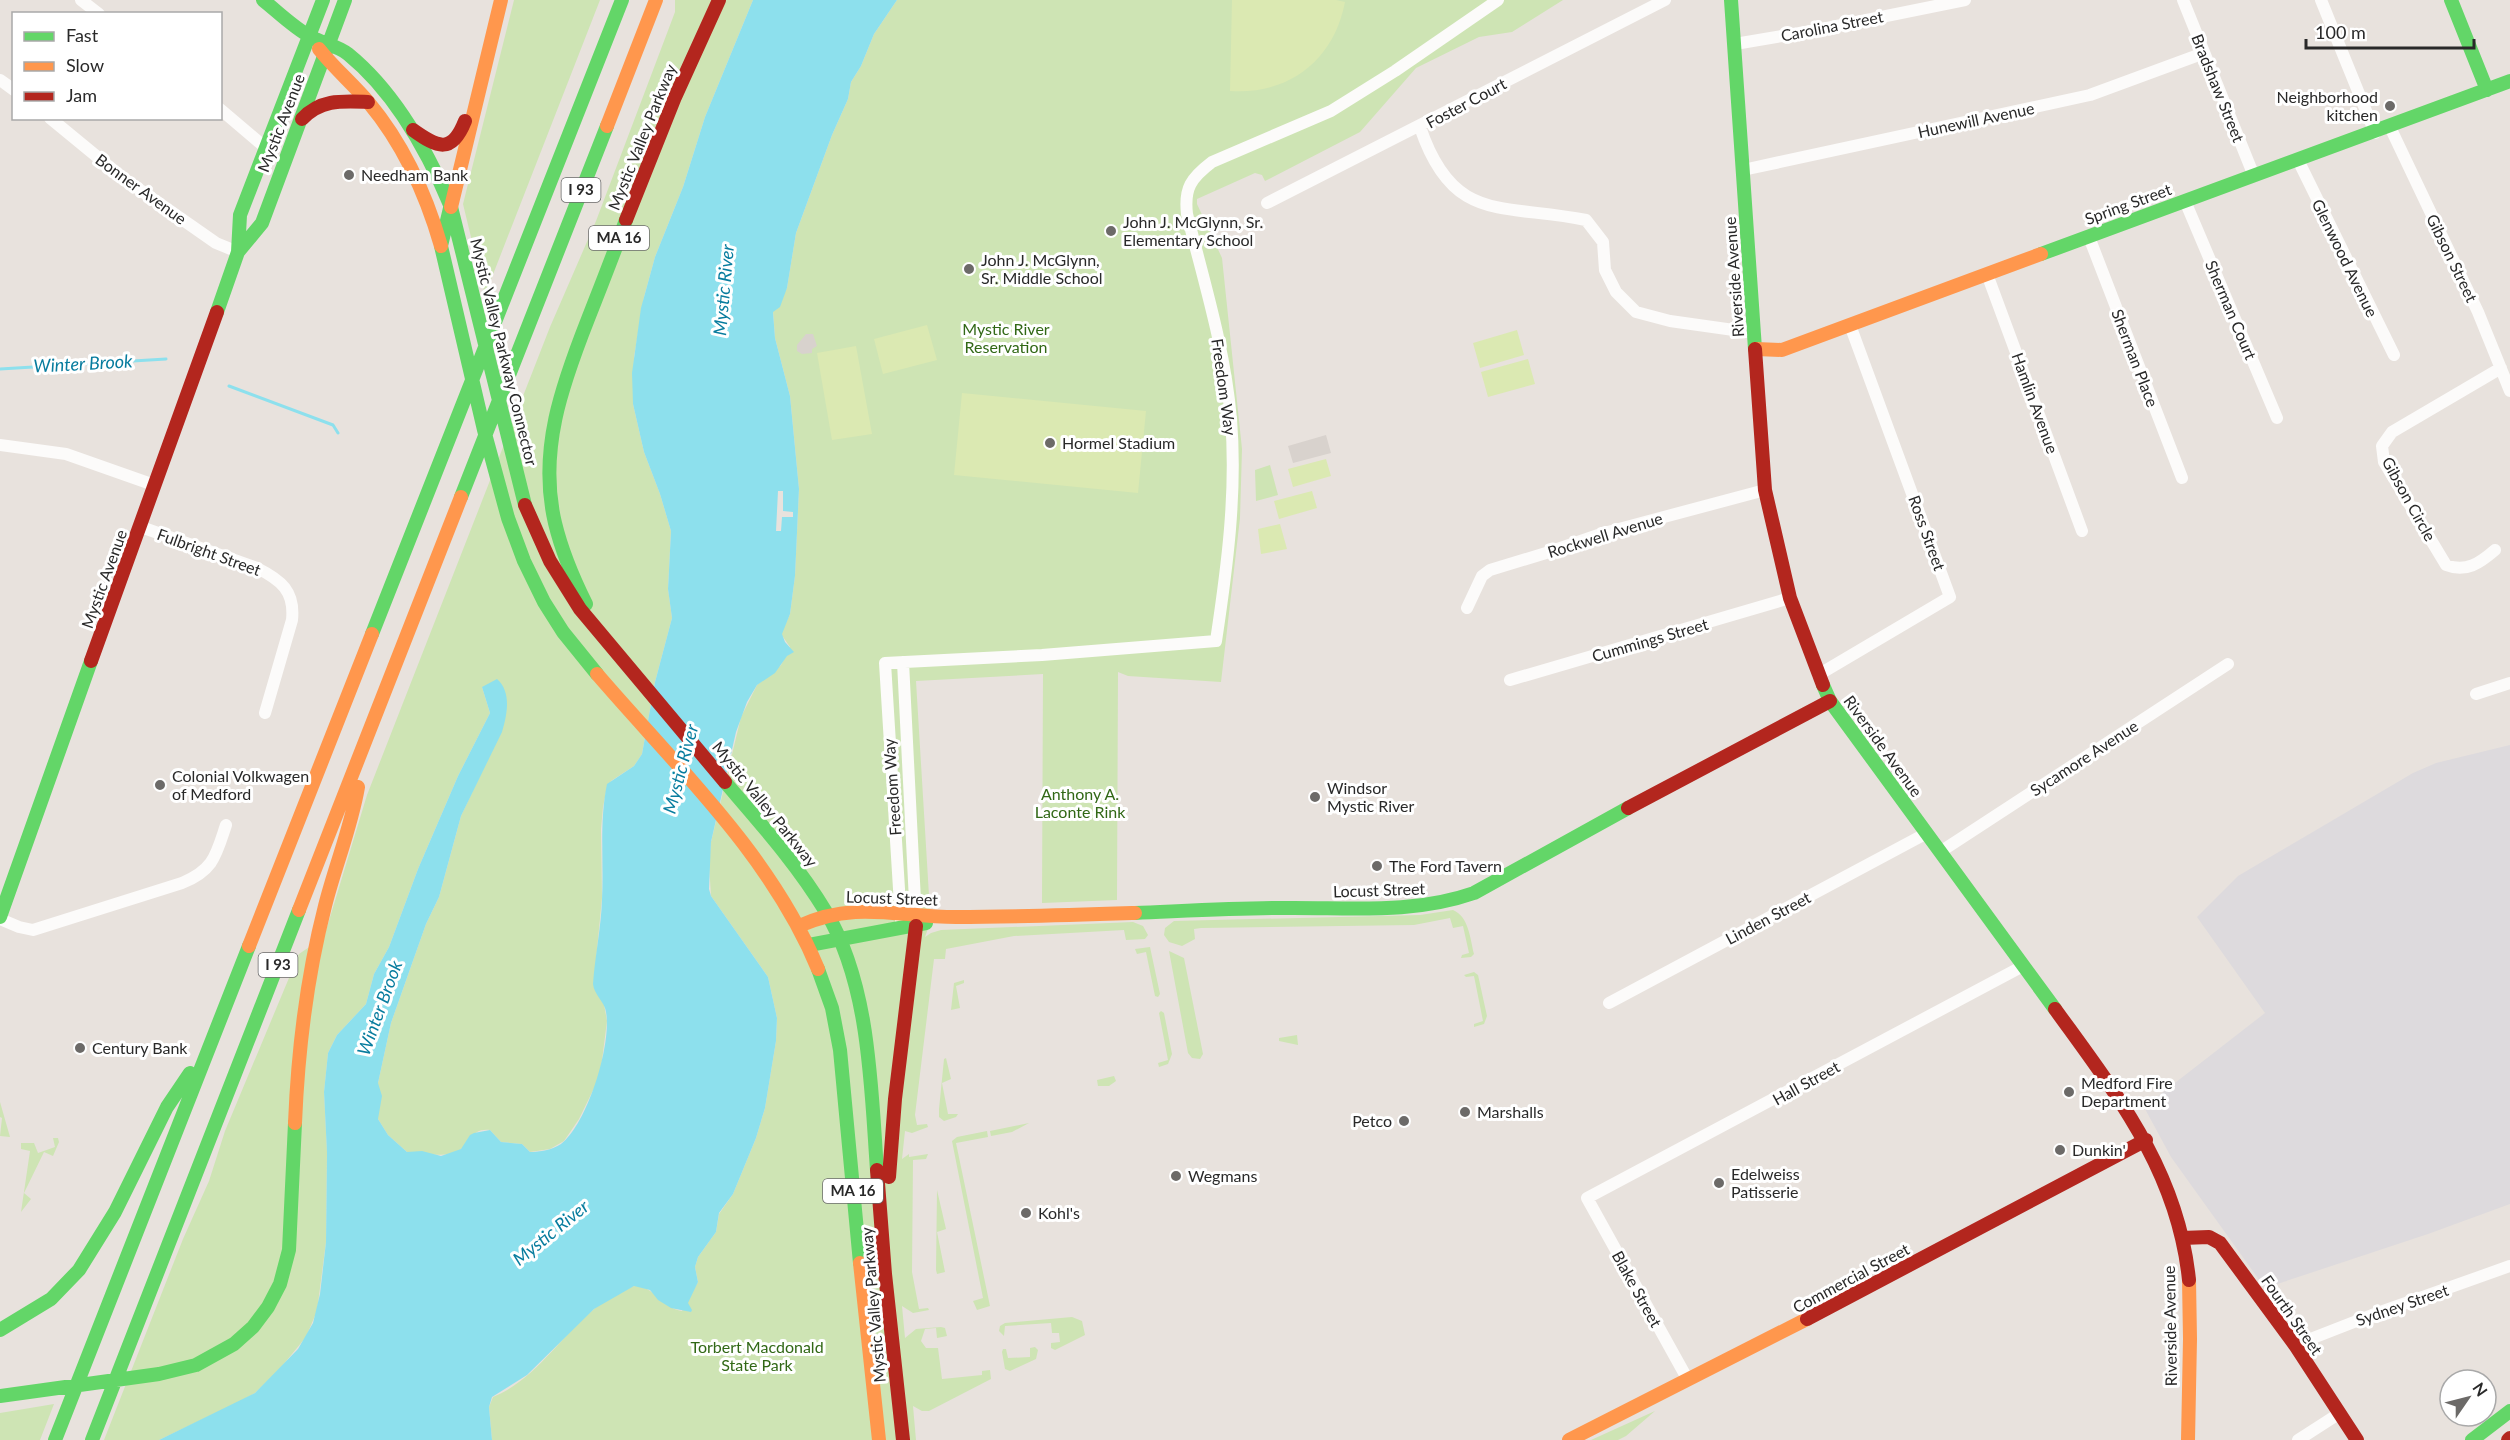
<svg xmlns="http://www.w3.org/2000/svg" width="2510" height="1440" font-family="Lato,sans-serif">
<rect width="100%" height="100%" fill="#e8e2dd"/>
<path fill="#dddadd" d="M 2510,745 L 2510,1204 L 2428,1234 L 2265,1288 L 2171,1157 L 2144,1107 L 2265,1013 L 2197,917 L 2238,876 L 2413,773 L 2436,763 Z"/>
<path fill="#cee4b4" d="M 514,0 L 600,0 L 485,295 L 463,204 Z
M 675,0 L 753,0 L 705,117 L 683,187 L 655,257 L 644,297 L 634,357 L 633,404 L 644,452 L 660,494 L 671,531 L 668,589 L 672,618 L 655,682 L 642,754 L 634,766 L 611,781 L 606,792 L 603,807 L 601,829 L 602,898 L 596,960 L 607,1021 L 600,1076 L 579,1119 L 564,1141 L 550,1149 L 530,1152 L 522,1144 L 501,1142 L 490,1130 C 470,1128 472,1143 460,1150 C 440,1160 427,1151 407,1152 L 388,1135 L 378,1119 L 378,1083 L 391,1023 L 426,924 L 439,897 L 461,816 L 493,748 L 506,704 L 506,699 L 482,687 L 490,713 L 458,776 L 418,869 L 389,947 L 374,974 L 366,1004 L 337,1035 L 328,1053 L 324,1092 L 327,1152 L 326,1242 L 317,1311 L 306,1337 L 278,1371 L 255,1393 L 241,1401 L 159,1440 L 104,1440 L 183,1239 L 209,1181 L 225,1131 L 299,954 L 324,937 L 367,795 L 550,327 L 596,221 L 675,12 Z
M 897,0 L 1563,0 L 1512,32 L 1479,37 L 1416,68 L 1360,132 L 1265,181 L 1262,175 L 1255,173 L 1197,199 L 1197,204 L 1222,258 L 1242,449 L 1240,518 L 1221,682 L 1128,676 L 1118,672 L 1117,900 L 1042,903 L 1043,674 L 916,681 L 930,912 L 930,923 L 925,937 L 931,933 L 941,930 L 1133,922 L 1143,926 L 1148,935 L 1145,939 L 1126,940 L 1124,930 L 1014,936 L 946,949 L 945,959 L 934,959 L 915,1115 L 917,1125 L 927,1124 L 928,1127 L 912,1133 L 905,1131 L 902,1159 L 909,1154 L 909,1157 L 928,1154 L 926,1159 L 913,1160 L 912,1272 L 919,1309 L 928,1308 L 929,1310 L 913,1313 L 902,1306 L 905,1338 L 916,1329 L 941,1327 L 945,1328 L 947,1336 L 937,1338 L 936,1328 L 925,1329 L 921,1341 L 926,1348 L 938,1348 L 942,1379 L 982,1375 L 982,1371 L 990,1370 L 991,1379 L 929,1411 L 922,1411 L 913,1406 L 916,1440 L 492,1440 L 489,1407 L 493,1397 C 535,1380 560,1337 594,1309 C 602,1302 613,1297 622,1292 C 628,1289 633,1285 639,1286 C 655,1289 663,1308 682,1311 L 698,1282 L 695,1267 L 698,1257 L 716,1232 L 719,1214 L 733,1194 L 756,1138 L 765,1108 L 776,1041 L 777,1018 L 768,977 L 711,896 L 709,864 L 711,842 L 741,717 L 757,685 L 781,665 L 790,647 L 781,634 L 790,614 L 795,576 L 799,489 L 790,396 L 775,338 L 773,311 L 787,288 L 796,233 L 832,135 L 848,99 L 851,82 L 861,66 L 874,34 Z
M 1270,465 L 1278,495 L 1256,501 L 1255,470 Z
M 1453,910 C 1469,917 1470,938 1474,954 L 1471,957 L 1461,958 L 1462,955 L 1469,953 L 1463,926 L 1453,928 L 1450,918 L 1414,925 L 1201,928 L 1194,929 L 1195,939 L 1182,946 L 1169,942 L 1164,935 L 1165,928 L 1174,921 L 1420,915 Z
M 1150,947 L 1160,994 L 1158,997 L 1155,996 L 1146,952 L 1137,954 L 1135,949 Z
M 1169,951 L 1184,958 L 1203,1054 L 1200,1059 L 1192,1058 L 1188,1053 Z
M 1474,972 L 1478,975 L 1487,1016 L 1484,1024 L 1474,1027 L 1474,1024 L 1483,1021 L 1474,976 L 1466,977 L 1464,975 Z
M 964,980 L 964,983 L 956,986 L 960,1008 L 951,1010 L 954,983 Z
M 1161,1011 L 1164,1013 L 1172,1054 L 1168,1064 L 1159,1067 L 1158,1063 L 1168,1060 L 1159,1013 Z
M 1297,1035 L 1298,1045 L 1279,1041 L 1279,1038 Z
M 946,1058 L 951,1079 L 942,1083 L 948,1114 L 958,1114 L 956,1117 L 944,1121 L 939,1117 L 939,1109 L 944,1059 Z
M 1114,1076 L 1116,1081 L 1109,1086 L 1098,1086 L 1097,1080 Z
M 0,1102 L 10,1137 L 0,1136 L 2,1118 L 0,1117 Z
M 1029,1123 L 1012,1132 L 991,1136 L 990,1131 Z
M 987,1131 L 988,1137 L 956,1143 L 990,1306 L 977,1310 L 973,1301 L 983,1298 L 952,1141 L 957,1137 Z
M 53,1138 L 58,1138 L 59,1142 L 53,1156 L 44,1152 L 24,1193 L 31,1199 L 21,1212 L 30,1151 L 21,1149 L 21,1143 L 34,1143 L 38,1153 L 55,1147 Z
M 937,1190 L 946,1229 L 937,1232 L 945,1272 L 937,1274 L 936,1270 Z
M 1072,1317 L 1082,1321 L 1085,1335 L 1055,1350 L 1051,1348 L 1051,1343 L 1060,1342 L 1059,1333 L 1052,1333 L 1051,1323 L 1005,1326 L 1004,1336 L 999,1331 L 1000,1326 L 1005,1323 Z
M 1035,1347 L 1038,1350 L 1036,1359 L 1010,1371 L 1005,1369 L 1002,1352 L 1003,1349 L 1006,1349 L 1008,1358 L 1030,1357 L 1030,1348 Z
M 54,1404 L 40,1440 L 0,1440 L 0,1413 Z
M 1655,1411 L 1626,1436 L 1618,1440 L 1591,1440 Z"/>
<path fill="#dbe9b2" d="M 1232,0 L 1336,0 L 1345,2 C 1334,60 1289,95 1230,91 Z
M 927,325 L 937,360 L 883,374 L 874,339 Z
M 1517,330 L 1524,355 L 1480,368 L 1473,343 Z
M 856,346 L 872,434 L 832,440 L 817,353 Z
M 1528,359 L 1535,384 L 1488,397 L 1481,372 Z
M 962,393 L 1146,411 L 1138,493 L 954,475 Z
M 1326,459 L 1331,476 L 1293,487 L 1288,469 Z
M 1312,491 L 1317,508 L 1279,519 L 1274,501 Z
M 1280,524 L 1287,549 L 1261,554 L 1258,529 Z"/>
<path fill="#d8d2cd" d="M 806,334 L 813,334 L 817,346 L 812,349 L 812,353 L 802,354 L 797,351 L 797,345 Z
M 1326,435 L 1331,453 L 1293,463 L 1288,446 Z"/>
<path fill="#8de0ed" d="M 753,0 L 897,0 L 874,34 L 861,66 L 851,82 L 848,99 L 832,135 L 796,233 L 787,288 L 780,307 L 773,312 L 775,338 L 790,396 L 799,489 L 795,576 L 790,614 L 782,634 L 785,642 L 794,652 L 787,656 L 775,673 L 757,685 L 747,702 L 736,732 L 711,842 L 709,889 L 711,896 L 768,977 L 777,1018 L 776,1041 L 765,1108 L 756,1138 L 733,1194 L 719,1213 L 716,1232 L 698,1257 L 695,1267 L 698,1282 L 688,1303 L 692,1310 L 691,1312 L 671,1308 L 658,1300 L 650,1290 L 634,1286 L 594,1309 L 527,1375 L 492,1397 L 489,1407 L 492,1440 L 159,1440 L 255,1393 L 298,1349 L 313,1323 L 320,1294 L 326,1242 L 327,1153 L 324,1092 L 328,1053 L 337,1035 L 366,1004 L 374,974 L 389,947 L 418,869 L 458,776 L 490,713 L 482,687 L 497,679 C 512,692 507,715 502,732 L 461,816 L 439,897 L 426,924 L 391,1023 L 378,1083 L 382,1096 L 378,1119 L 388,1135 L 407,1152 L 422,1151 L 441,1156 L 461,1149 L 470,1135 L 474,1133 L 490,1130 L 501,1142 L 522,1144 L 530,1152 C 540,1152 552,1150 561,1144 C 587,1124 612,1045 606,1012 C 605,1002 594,995 593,984 C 595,956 601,928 602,900 C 604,861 599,823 607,784 L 634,766 L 642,754 L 655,682 L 672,618 L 668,589 L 671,531 L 660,494 L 644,452 L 633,404 L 632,373 L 641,308 L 655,257 L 683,187 L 705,117 Z"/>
<path fill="#e8e2dd" d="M 778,491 L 783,491 L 783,511 L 793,512 L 793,517 L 782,517 L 781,531 L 776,531 Z"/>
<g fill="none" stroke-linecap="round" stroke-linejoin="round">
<path stroke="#8de0ed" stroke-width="3" d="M 0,369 L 166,359
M 229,386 L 333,425 L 338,433"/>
<path stroke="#fcfbfa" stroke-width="12" d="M 81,0 L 99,14
M 2183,0 L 2254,176
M 2321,0 L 2375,133
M 1735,44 L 1817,30 L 1965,0
M 0,80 L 14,90
M 220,109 L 266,148
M 50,118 L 123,178 L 216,243 L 238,252
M 1420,127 C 1453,225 1503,203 1586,220 L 1603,242 L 1605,270 L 1616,292 L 1636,312 L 1670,321 L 1755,333
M 2390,127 L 2478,312 L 2510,391
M 2298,160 L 2394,355
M 1743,170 L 2090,95 L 2204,53
M 2185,201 L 2277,418
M 1267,203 L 1665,0
M 2089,237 L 2182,478
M 1987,274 L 2082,531
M 0,445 L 66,454 L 154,485
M 141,527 L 257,568 C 281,580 295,591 292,620 L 265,713
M 2495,550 C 2480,563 2466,573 2446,565 L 2384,462 L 2382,446 L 2392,432 L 2501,368
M 1467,608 L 1482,576 L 1490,570 L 1546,553 L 1604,533 L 1765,490
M 903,662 L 916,921
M 1818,675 L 1950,597 L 1850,325
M 1510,680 L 1790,598
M 2476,694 L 2510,683
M 1940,852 L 2228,664
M 0,919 L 19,927 L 33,930 L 182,883 C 214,870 216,855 226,825
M 901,921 L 885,663 L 1042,655 L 1216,641 C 1227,568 1237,493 1231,419 C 1225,349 1204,282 1187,214 C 1184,188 1191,178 1212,162 L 1331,111 L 1395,71 L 1498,0
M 1609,1003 L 1927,833
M 2295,1345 L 2372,1315 L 2510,1266
M 1688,1380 L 1587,1198 L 2023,966
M 2298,1440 L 2340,1413"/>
<path stroke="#63d668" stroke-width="14" d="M 263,0 C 278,12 294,28 311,37 C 322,43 338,46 348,54 C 396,93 428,152 451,207
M 1731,0 L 1755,349
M 2451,0 L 2487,90
M 451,207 L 525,505
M 450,208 L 441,246 L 484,430 L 508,518 L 524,561 L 544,602 L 563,632 L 597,674
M 238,252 L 262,223 L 345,0
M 2041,254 L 2510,81
M 217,312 L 238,252 L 240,215 L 323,0
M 461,497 L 607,126
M 586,604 C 573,578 562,552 555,523 C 538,451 562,385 588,319 C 601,286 614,253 626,220
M 372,634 L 622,0
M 1823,685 L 1830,701 L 2055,1009
M 725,782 C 761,824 797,864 826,912 C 870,985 871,1088 877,1170
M 1135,913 C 1184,911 1233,908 1282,908 C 1348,907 1411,915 1474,893 L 1628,808
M 0,917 L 91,661
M 809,945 L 926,923
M 818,969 L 832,1008 L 840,1050 L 860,1263
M 0,1330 L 51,1299 L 79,1270 L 115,1212 L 167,1107 L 190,1073
M 0,1396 L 159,1374 L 196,1365 L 234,1344 L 253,1327 L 268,1307 L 280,1284 L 289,1250 L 295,1123
M 55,1440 L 249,946
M 92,1440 L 299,910
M 2472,1440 L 2510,1411"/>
<path stroke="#ff974d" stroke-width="14" d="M 319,49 C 334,68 353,84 369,103 C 404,145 426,194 441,246
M 607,126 L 656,0
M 451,207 L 501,0
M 1756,349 L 1782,350 L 2041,254
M 597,674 C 676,766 771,855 818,969
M 299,910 L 461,497
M 799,926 C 856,900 898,917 956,917 C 1016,917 1075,915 1135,913
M 249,946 L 372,634
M 295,1123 C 298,1050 307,976 325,906 C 335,866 351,828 358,787
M 860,1263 L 879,1440
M 1569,1440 L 1807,1319
M 2188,1440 L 2190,1339 L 2189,1280"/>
<path stroke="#b3261e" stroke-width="14" d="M 302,119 C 321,99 342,101 368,102
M 413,130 C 438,148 452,154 465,121
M 626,220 L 675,97 L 719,0
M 1755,349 L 1765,490 L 1790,598 L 1823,685
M 525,505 L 550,561 L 580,609 L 725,782
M 91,661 L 217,312
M 1628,808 L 1830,701
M 2055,1009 C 2117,1095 2178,1171 2189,1280
M 877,1170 L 885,1274 L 903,1440
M 889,1177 L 895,1099 L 916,926
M 2182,1238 L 2209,1237 L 2220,1243 L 2295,1345 L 2357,1440
M 1807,1319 L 2146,1140
M 2508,1440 L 2510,1438"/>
</g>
<g fill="#6c6a68" stroke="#fff" stroke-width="2">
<circle cx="2390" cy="106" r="6"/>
<circle cx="349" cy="175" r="6"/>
<circle cx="1111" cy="231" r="6"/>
<circle cx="969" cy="269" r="6"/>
<circle cx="1050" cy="443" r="6"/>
<circle cx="160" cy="785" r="6"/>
<circle cx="1315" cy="797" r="6"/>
<circle cx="1377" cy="866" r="6"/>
<circle cx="80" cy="1048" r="6"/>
<circle cx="2069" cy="1092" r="6"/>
<circle cx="1465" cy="1112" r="6"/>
<circle cx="1404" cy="1121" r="6"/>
<circle cx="2060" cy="1150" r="6"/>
<circle cx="1176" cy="1176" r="6"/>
<circle cx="1719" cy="1183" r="6"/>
<circle cx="1026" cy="1213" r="6"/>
</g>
<g text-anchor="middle" stroke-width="6" stroke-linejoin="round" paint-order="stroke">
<g fill="#fff" stroke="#696969" stroke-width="1.5">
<rect x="561.5" y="178" width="39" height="24" rx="4.5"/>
<rect x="589" y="226" width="60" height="24" rx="4.5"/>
<rect x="258.5" y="953" width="39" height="24" rx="4.5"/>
<rect x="823" y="1179" width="60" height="24" rx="4.5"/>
</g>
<g font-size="15" font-weight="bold" fill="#292929">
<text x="581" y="195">I 93</text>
<text x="619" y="243">MA 16</text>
<text x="278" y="970">I 93</text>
<text x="853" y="1196">MA 16</text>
</g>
<g font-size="16" fill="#292929" stroke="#fff">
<text transform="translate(1832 26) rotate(-11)" y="6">Carolina Street</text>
<text transform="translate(2218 88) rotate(68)" y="6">Bradshaw Street</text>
<text transform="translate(1466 103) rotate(-28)" y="6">Foster Court</text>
<text transform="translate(1976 120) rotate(-12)" y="6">Hunewill Avenue</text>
<text transform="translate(281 123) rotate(-69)" y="6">Mystic Avenue</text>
<text transform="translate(642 137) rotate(-68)" y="6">Mystic Valley Parkway</text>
<text transform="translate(141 189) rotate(36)" y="6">Bonner Avenue</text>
<text transform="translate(2128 204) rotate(-20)" y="6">Spring Street</text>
<text transform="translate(2345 258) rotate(64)" y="6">Glenwood Avenue</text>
<text transform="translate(2452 258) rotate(64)" y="6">Gibson Street</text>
<text transform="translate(1734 277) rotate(-94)" y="6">Riverside Avenue</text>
<text transform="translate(2231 310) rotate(67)" y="6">Sherman Court</text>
<text transform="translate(504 352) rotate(76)" y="6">Mystic Valley Parkway Connector</text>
<text transform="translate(2135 358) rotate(69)" y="6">Sherman Place</text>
<text transform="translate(1224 387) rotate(82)" y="6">Freedom Way</text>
<text transform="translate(2035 403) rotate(70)" y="6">Hamlin Avenue</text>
<text transform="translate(2409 499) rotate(61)" y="6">Gibson Circle</text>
<text transform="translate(1927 533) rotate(70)" y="6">Ross Street</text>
<text transform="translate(1605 535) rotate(-17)" y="6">Rockwell Avenue</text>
<text transform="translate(209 552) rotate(20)" y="6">Fulbright Street</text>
<text transform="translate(104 579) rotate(-70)" y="6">Mystic Avenue</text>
<text transform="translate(1650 640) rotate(-16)" y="6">Cummings Street</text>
<text transform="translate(1883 746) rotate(54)" y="6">Riverside Avenue</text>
<text transform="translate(2084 758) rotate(-33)" y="6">Sycamore Avenue</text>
<text transform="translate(892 787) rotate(-94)" y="6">Freedom Way</text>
<text transform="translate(765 804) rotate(51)" y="6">Mystic Valley Parkway</text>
<text transform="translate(1379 890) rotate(-2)" y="6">Locust Street</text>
<text transform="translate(892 898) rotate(2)" y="6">Locust Street</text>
<text transform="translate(1768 918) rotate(-28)" y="6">Linden Street</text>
<text transform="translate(1806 1083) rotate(-29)" y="6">Hall Street</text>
<text transform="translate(1851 1278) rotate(-28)" y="6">Commercial Street</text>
<text transform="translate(1637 1289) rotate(61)" y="6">Blake Street</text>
<text transform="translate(873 1305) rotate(-95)" y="6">Mystic Valley Parkway</text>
<text transform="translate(2402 1305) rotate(-19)" y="6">Sydney Street</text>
<text transform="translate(2292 1315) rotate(55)" y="6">Fourth Street</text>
<text transform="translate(2170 1326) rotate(-91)" y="6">Riverside Avenue</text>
</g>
<g font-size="16" fill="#292929" stroke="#fff" text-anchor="start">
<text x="2378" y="103" text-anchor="end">Neighborhood<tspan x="2378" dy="18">kitchen</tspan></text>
<text x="361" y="181">Needham Bank</text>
<text x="1123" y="228">John J. McGlynn, Sr.<tspan x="1123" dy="18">Elementary School</tspan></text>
<text x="981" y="266">John J. McGlynn,<tspan x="981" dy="18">Sr. Middle School</tspan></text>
<text x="1062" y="449">Hormel Stadium</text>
<text x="172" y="782">Colonial Volkwagen<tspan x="172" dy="18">of Medford</tspan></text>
<text x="1327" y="794">Windsor<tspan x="1327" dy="18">Mystic River</tspan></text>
<text x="1389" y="872">The Ford Tavern</text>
<text x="92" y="1054">Century Bank</text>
<text x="2081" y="1089">Medford Fire<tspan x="2081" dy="18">Department</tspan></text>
<text x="1477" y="1118">Marshalls</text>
<text x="1392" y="1127" text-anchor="end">Petco</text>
<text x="2072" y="1156">Dunkin'</text>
<text x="1731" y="1180">Edelweiss<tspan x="1731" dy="18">Patisserie</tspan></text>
<text x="1188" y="1182">Wegmans</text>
<text x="1038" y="1219">Kohl's</text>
</g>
<g font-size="16" fill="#316816" stroke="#fff">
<text x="1006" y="335">Mystic River<tspan x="1006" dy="18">Reservation</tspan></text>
<text x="1080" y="800">Anthony A.<tspan x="1080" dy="18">Laconte Rink</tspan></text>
<text x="757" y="1353">Torbert Macdonald<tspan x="757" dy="18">State Park</tspan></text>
</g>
<g font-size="18" font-style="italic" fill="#077c9e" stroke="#fff">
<text transform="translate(724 290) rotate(-85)" y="6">Mystic River</text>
<text transform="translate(83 364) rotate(-3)" y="6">Winter Brook</text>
<text transform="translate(681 769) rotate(-75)" y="6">Mystic River</text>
<text transform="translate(380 1008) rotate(-70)" y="6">Winter Brook</text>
<text transform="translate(551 1233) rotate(-39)" y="6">Mystic River</text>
</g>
</g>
<rect x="12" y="12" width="210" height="108" fill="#ffffff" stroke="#a9a9a9" stroke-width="1.5"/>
<rect x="24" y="32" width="30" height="9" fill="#63d668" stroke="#a9a9a9" stroke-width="1.5"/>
<text x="66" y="42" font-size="18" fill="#292929">Fast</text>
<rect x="24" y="62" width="30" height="9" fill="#ff974d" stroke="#a9a9a9" stroke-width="1.5"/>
<text x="66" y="72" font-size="18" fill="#292929">Slow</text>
<rect x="24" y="92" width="30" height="9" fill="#b3261e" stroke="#a9a9a9" stroke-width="1.5"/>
<text x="66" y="102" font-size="18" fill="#292929">Jam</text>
<g transform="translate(2468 1398) rotate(55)"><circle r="28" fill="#ffffff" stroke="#a9a9a9" stroke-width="1.5"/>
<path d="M0-4.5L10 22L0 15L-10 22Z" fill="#6c6a68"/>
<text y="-9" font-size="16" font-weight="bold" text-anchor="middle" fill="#292929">N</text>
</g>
<path d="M2306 39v9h168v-9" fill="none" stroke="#292929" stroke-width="3"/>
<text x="2315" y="39" font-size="18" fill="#292929" stroke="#ffffff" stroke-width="4.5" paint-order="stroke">100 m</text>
</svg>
